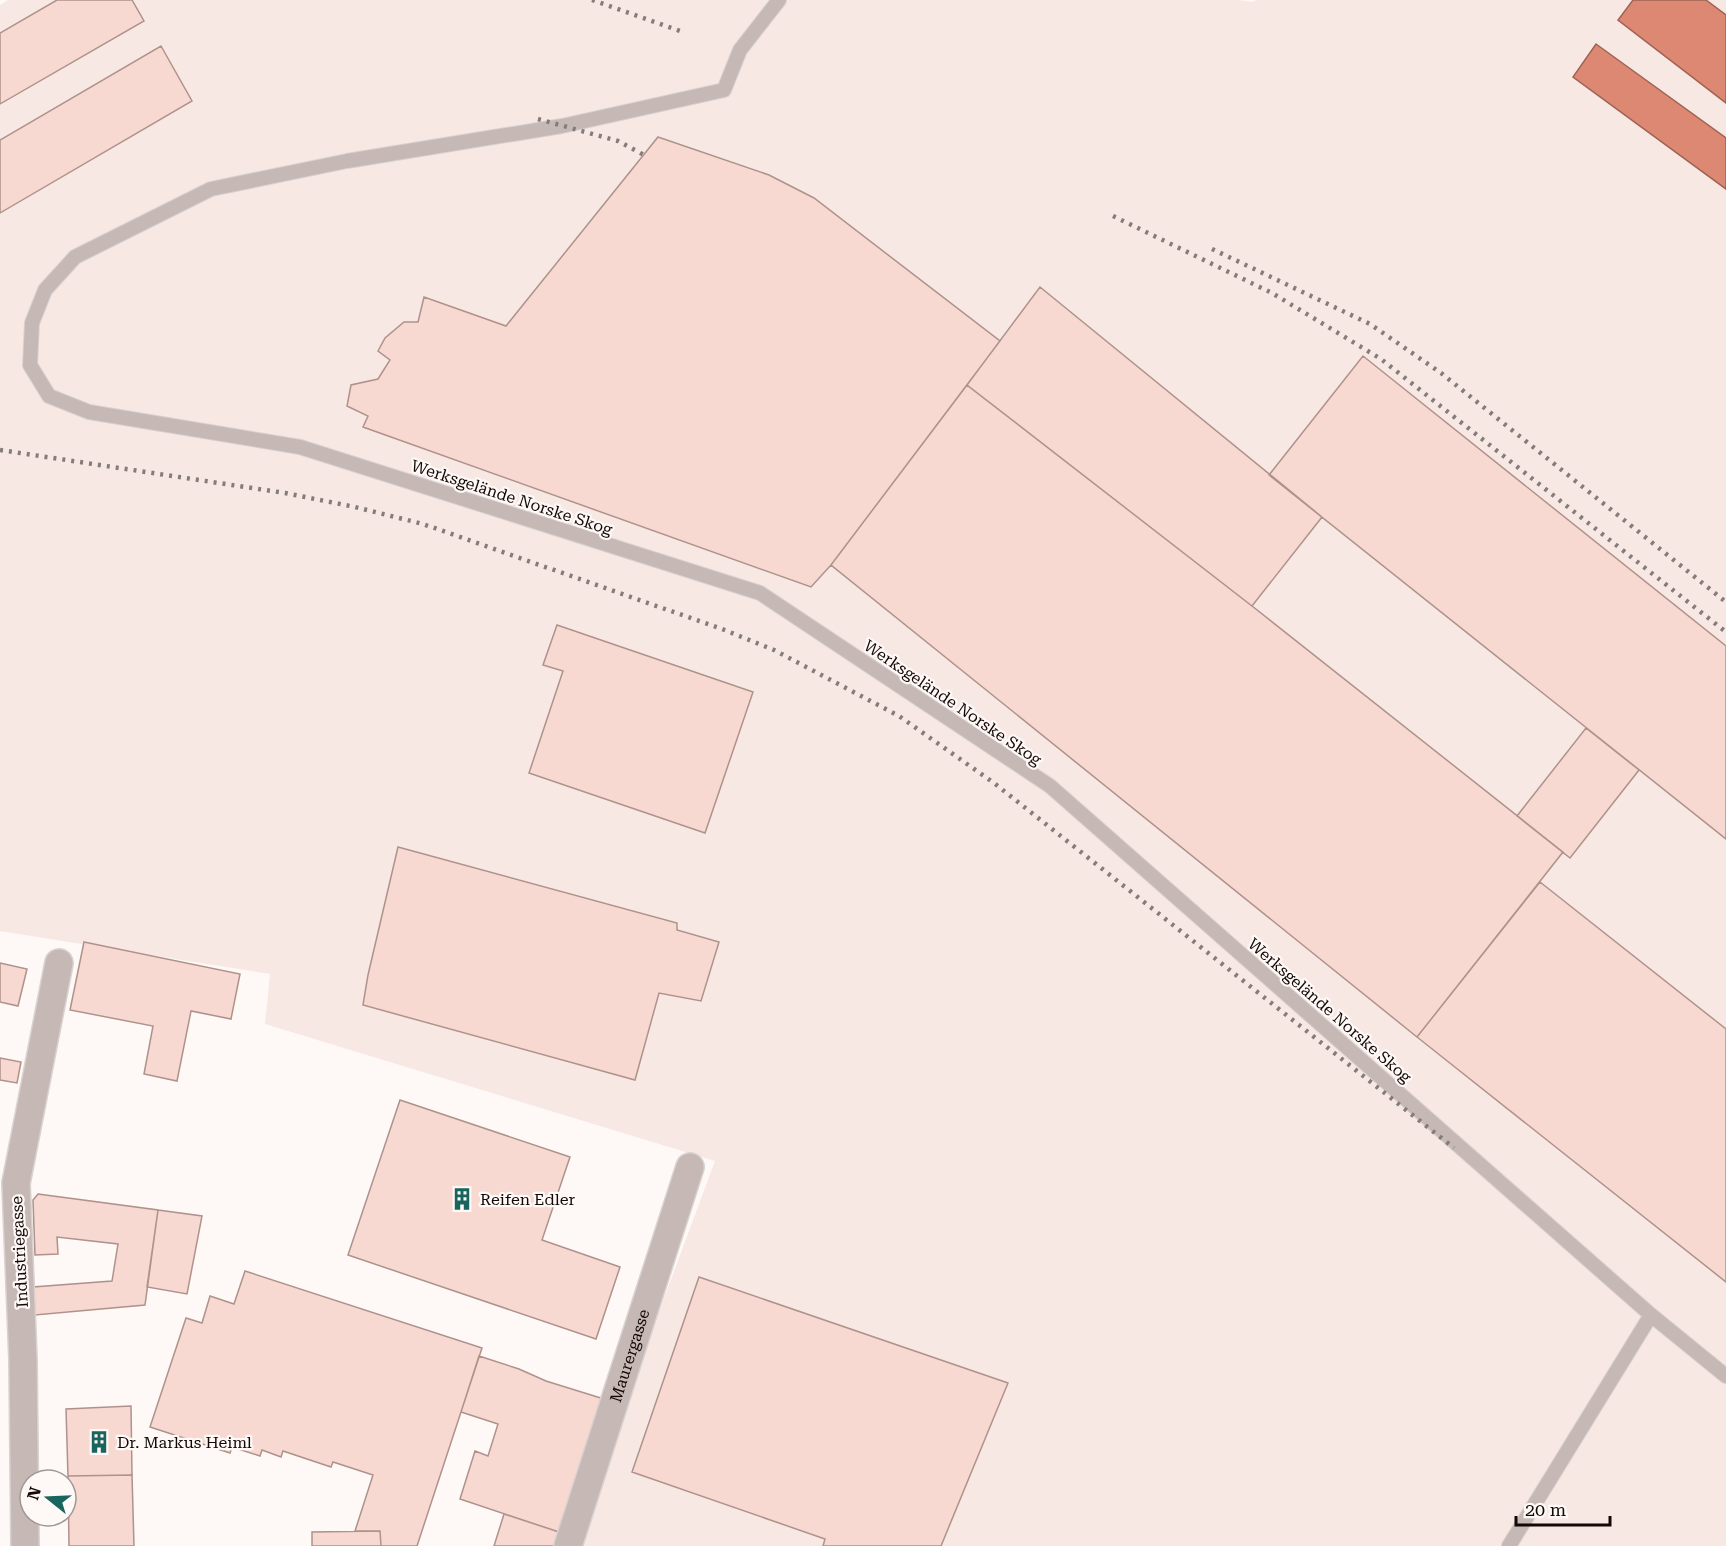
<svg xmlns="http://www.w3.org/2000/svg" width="1726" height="1546" font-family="'Roboto Serif',serif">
<rect width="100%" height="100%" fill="#fef8f6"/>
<path fill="#f8e8e4" d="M 8,0 L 1239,0 L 1253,2 L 1256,0 L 1726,0 L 1726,1546 L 572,1546 L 715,1161 L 265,1024 L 270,974 L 0,931 L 0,5 Z"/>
<path fill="#dd8873" stroke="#a06253" stroke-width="1.5" d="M 1633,0 L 1706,0 L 1726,15 L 1726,103 L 1618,20 Z
M 1596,44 L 1726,138 L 1726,189 L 1573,77 Z"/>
<path fill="#f7d9d1" stroke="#ae928b" stroke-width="1.5" d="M 57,0 L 132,0 L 144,21 L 0,104 L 0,33 Z
M 161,46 L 192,101 L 0,213 L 0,140 Z
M 658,137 L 769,175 L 814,198 L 1000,341 L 831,565 L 811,587 L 363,427 L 368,416 L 347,406 L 351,385 L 378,379 L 390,360 L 378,351 L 385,338 L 404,322 L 418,322 L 424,297 L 506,326 Z
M 1040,287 L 1322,517 L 1252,606 L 967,385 Z
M 1363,356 L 1726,646 L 1726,839 L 1269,475 Z
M 967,385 L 1252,606 L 1563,852 L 1417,1037 L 831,565 Z
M 557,625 L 753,692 L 705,833 L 529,773 L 563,671 L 543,665 Z
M 1586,728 L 1639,770 L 1570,858 L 1517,816 Z
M 398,847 L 677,923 L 677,930 L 719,942 L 701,1001 L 659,993 L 635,1080 L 363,1005 L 368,975 Z
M 1540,882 L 1726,1029 L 1726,1282 L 1417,1037 Z
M 84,942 L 240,974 L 231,1019 L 191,1011 L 177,1081 L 144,1074 L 153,1026 L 70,1010 Z
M 0,963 L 27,969 L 18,1006 L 0,1002 Z
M 0,1058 L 21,1062 L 17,1083 L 0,1080 Z
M 400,1100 L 570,1157 L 542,1240 L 620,1267 L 596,1339 L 348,1255 Z
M 38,1194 L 158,1210 L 145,1305 L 35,1315 L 33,1287 L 112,1281 L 118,1244 L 57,1237 L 58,1254 L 35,1255 L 33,1200 Z
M 158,1210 L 202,1216 L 187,1294 L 147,1287 Z
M 245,1271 L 482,1348 L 417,1546 L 381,1546 L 380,1531 L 355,1531 L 373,1475 L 333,1462 L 331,1467 L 283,1451 L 281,1457 L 262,1450 L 260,1456 L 232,1447 L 230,1453 L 150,1427 L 186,1318 L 202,1323 L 210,1296 L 234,1304 Z
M 699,1277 L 1008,1383 L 941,1546 L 823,1546 L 825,1539 L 632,1472 Z
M 479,1356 L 519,1369 L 546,1381 L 604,1399 L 559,1532 L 460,1499 L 475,1451 L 488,1456 L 498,1424 L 461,1412 Z
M 131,1406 L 132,1475 L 68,1476 L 66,1409 Z
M 132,1475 L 134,1546 L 69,1546 L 68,1476 Z
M 504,1514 L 559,1532 L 554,1546 L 494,1546 Z
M 380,1531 L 381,1546 L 312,1546 L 312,1532 Z"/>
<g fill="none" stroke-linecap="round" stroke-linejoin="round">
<g stroke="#d8d2d0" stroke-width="16">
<path id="lane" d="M 779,0 L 740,50 L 724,90 L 562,126 L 347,161 L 211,189 L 75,257 L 45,290 L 32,323 L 30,365 L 49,396 L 89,412 L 300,447 L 760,593 L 1050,786 L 1651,1315 L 1726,1376
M 1509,1546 L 1651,1315"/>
</g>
<g stroke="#d8d2d0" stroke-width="30">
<g id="street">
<path d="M 25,1546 L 23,1360 L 16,1183 L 59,963"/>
<path id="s1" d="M 568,1546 L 690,1167"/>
</g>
</g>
<use href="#lane" stroke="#c6b8b5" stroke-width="14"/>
<use href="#street" stroke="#c6b8b5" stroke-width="27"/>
<path stroke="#837c7a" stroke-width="4.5" stroke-dasharray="3 6" stroke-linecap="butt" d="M 592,0 L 680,31
M 538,119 L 618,141 L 644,155
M 1113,216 L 1272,293 L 1381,359 L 1726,632
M 1212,249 L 1370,324 L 1441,373 L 1726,602
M 0,450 L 285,493 L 355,507 L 423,524 L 722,629 L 774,650 L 899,716 L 994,783 L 1454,1148"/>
</g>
<defs>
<g id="building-bare" transform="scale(1.8)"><path d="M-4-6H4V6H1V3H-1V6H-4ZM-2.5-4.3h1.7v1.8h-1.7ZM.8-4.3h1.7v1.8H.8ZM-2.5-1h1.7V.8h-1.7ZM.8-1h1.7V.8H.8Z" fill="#19645c" stroke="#fef8f6" stroke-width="2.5" paint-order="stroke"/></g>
</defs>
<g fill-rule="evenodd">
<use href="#building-bare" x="462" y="1199"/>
<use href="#building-bare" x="99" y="1442"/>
</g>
<g text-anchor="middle" stroke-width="4.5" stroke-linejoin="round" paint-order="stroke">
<g font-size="16" fill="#120907" stroke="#fef8f6">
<text transform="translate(512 497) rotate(18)" y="6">Werksgelände Norske Skog</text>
<text transform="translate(953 702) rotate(34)" y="6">Werksgelände Norske Skog</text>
<text transform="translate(1330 1010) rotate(41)" y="6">Werksgelände Norske Skog</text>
<text transform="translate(19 1252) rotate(-93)" y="6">Industriegasse</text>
<text dy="6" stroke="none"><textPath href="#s1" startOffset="200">Maurergasse</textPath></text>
</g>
<g font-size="16" fill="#120907" stroke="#fef8f6" text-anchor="start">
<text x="480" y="1205">Reifen Edler</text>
<text x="117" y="1448">Dr. Markus Heiml</text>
</g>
</g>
<g transform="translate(48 1498) rotate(288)"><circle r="28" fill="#fef8f6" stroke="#a09896" stroke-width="1.5"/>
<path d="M0-4.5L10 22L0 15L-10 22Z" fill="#19645c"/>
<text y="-9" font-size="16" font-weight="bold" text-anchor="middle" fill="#120907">N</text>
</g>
<path d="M1516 1516v9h94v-9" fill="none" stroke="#120907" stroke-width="3"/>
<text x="1525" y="1516" font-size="18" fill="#120907" stroke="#fef8f6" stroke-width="4.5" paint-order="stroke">20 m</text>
</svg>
